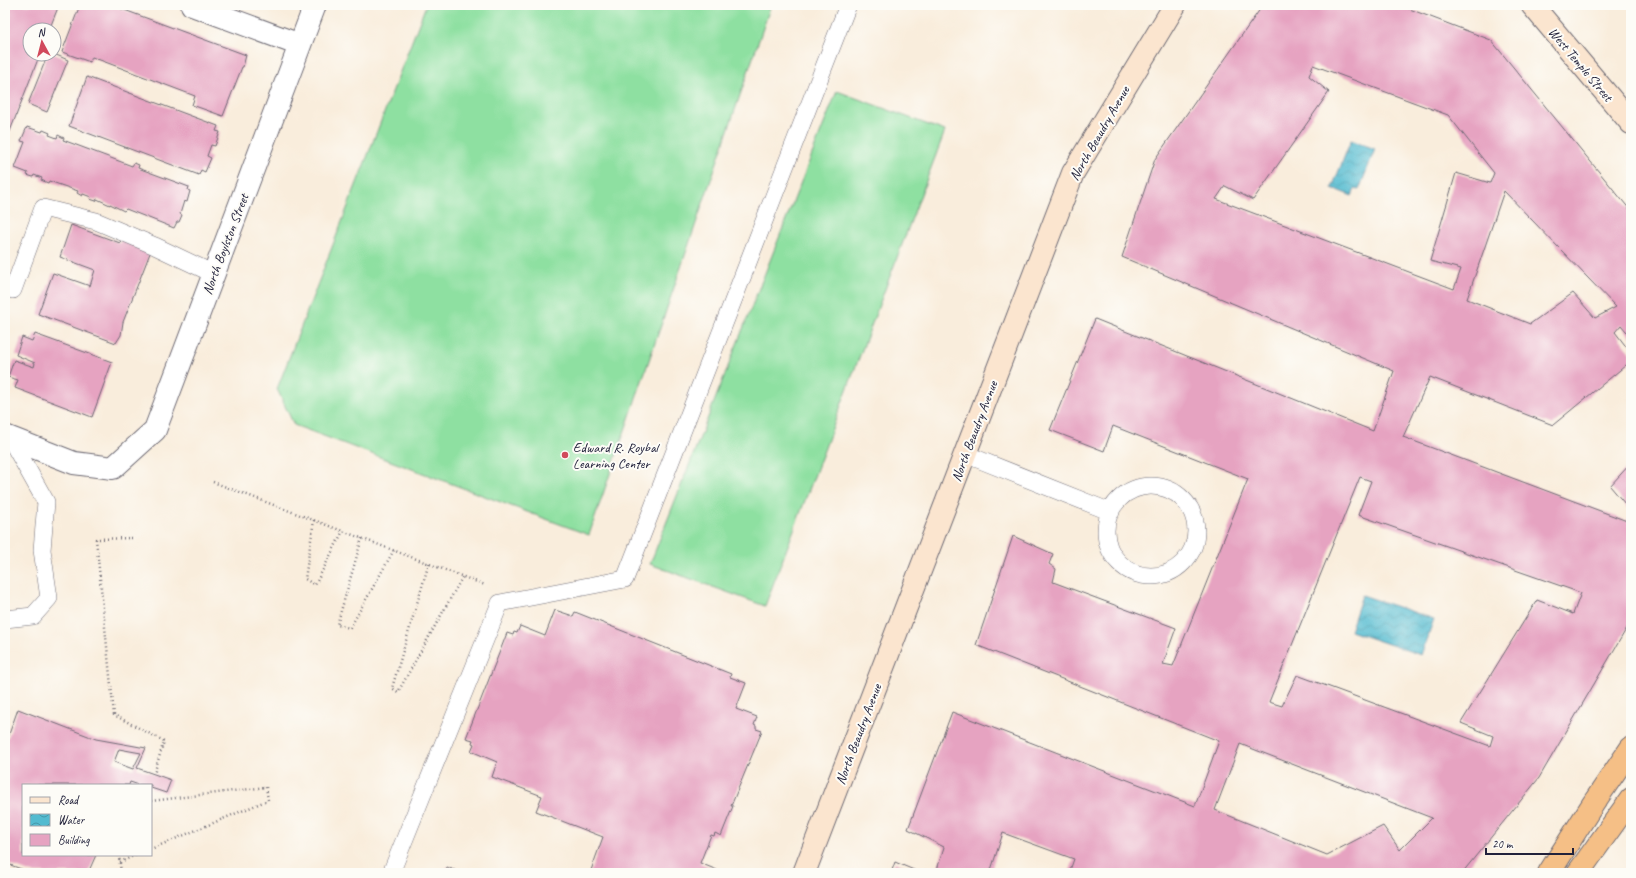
<svg xmlns="http://www.w3.org/2000/svg" width="1636" height="878" font-family="Caveat,sans-serif">
<defs>
<pattern id="water-waves" width="16" height="10" patternUnits="userSpaceOnUse"><rect width="16" height="10" fill="#53bbd0"/><path d="M0 5q4-4 8 0t8 0" fill="none" stroke="#4498aa"/></pattern>
</defs>
<rect width="100%" height="100%" fill="#fdfcf7"/>
<filter id="ink" filterUnits="userSpaceOnUse"><feTurbulence type="fractalNoise" baseFrequency=".025" numOctaves="2"/><feDisplacementMap in="SourceGraphic" scale="8" xChannelSelector="R" yChannelSelector="G"/><feConvolveMatrix kernelMatrix="1 2 1 2 8 2 1 2 1" color-interpolation-filters="sRGB"/></filter>
<filter id="wash" filterUnits="userSpaceOnUse"><feTurbulence type="fractalNoise" baseFrequency=".012" numOctaves="4" result="noise"/><feDisplacementMap in="SourceGraphic" scale="16" xChannelSelector="R" yChannelSelector="G"/><feGaussianBlur stdDeviation="0.9" result="paint"/><feColorMatrix in="noise" values="0 0 0 0 0 0 0 0 0 0 0 0 0 0 0 0 0 1.4 0 .05"/><feComposite in="paint" operator="in"/></filter>
<g filter="url(#wash)">
<rect width="100%" height="100%" fill="#f9eddc"/>
<path fill="#8ee0a1" stroke="#58816e" d="M 426,5 L 771,5 L 589,535 L 294,425 L 277,389 Z
M 837,91 L 945,131 L 765,606 L 650,564 Z"/>
<path fill="url(#water-waves)" stroke="#3a6e86" d="M 1351,140 L 1375,149 L 1359,190 L 1355,189 L 1352,196 L 1332,188 Z
M 1362,595 L 1434,619 L 1421,655 L 1350,631 Z"/>
<g id="blocks">
<path fill="#e6a3c1" fill-rule="evenodd" d="M 5,5 L 59,5 L 49,30 L 30,30 L 30,54 L 40,54 L 5,144 Z
M 80,5 L 111,5 L 246,55 L 243,67 L 242,67 L 223,116 L 192,105 L 195,96 L 92,57 L 90,62 L 62,52 Z
M 1263,5 L 1399,5 L 1491,40 L 1631,211 L 1631,337 L 1621,325 L 1615,332 L 1631,353 L 1631,361 L 1553,425 L 1430,377 L 1403,437 L 1627,521 L 1631,514 L 1631,621 L 1539,778 L 1462,873 L 1140,873 L 1134,871 L 1133,873 L 1069,873 L 1074,859 L 1003,833 L 990,873 L 936,873 L 944,847 L 908,829 L 952,712 L 1195,806 L 1219,741 L 976,645 L 1013,536 L 1053,554 L 1049,564 L 1056,569 L 1053,582 L 1176,628 L 1163,664 L 1173,666 L 1248,479 L 1113,426 L 1104,451 L 1050,430 L 1095,319 L 1373,431 L 1394,371 L 1122,257 L 1155,159 ZM 1313,65 L 1448,115 L 1494,173 L 1490,183 L 1456,173 L 1430,261 L 1461,269 L 1454,289 L 1216,199 L 1225,186 L 1253,200 L 1329,92 L 1309,76 ZM 1504,191 L 1616,307 L 1595,318 L 1573,293 L 1530,324 L 1467,299 ZM 1360,477 L 1371,481 L 1358,515 L 1581,593 L 1573,614 L 1537,600 L 1461,723 L 1493,736 L 1490,746 L 1297,675 L 1282,706 L 1269,702 ZM 1240,744 L 1432,818 L 1400,850 L 1383,826 L 1327,855 L 1215,810 Z
M 48,54 L 54,54 L 68,60 L 47,112 L 28,104 Z
M 87,77 L 218,126 L 216,131 L 220,132 L 215,146 L 211,145 L 207,156 L 211,158 L 205,172 L 201,170 L 199,175 L 69,126 Z
M 27,127 L 42,132 L 43,130 L 50,133 L 49,135 L 57,138 L 58,135 L 64,138 L 63,140 L 132,166 L 134,163 L 139,165 L 138,168 L 189,187 L 188,190 L 190,191 L 187,202 L 184,201 L 180,214 L 182,215 L 179,222 L 177,222 L 174,228 L 126,209 L 124,211 L 110,204 L 110,205 L 97,199 L 96,201 L 90,199 L 91,197 L 83,194 L 82,196 L 77,193 L 78,191 L 49,181 L 48,183 L 41,180 L 42,178 L 34,175 L 33,177 L 27,175 L 28,173 L 15,168 L 25,142 L 21,141 Z
M 71,225 L 120,243 L 122,237 L 152,248 L 123,322 L 121,335 L 116,343 L 38,314 L 53,273 L 90,286 L 95,270 L 60,257 Z
M 35,334 L 112,362 L 92,417 L 15,388 L 18,380 L 8,377 L 14,360 L 34,367 L 35,363 L 16,355 L 22,337 L 32,341 Z
M 1631,463 L 1631,511 L 1610,486 Z
M 555,610 L 573,616 L 575,612 L 731,674 L 730,677 L 746,683 L 736,709 L 757,717 L 754,725 L 756,726 L 756,729 L 762,731 L 731,806 L 733,806 L 721,836 L 715,833 L 714,836 L 711,835 L 700,863 L 717,870 L 716,873 L 590,873 L 603,837 L 536,811 L 542,796 L 492,777 L 497,762 L 471,751 L 474,744 L 472,743 L 473,740 L 466,738 L 507,633 L 513,635 L 514,632 L 517,633 L 520,626 L 545,636 Z
M 18,709 L 96,739 L 146,748 L 137,768 L 171,780 L 166,793 L 151,788 L 151,785 L 139,785 L 130,782 L 129,785 L 23,785 L 23,855 L 96,855 L 88,873 L 32,873 L 5,863 L 5,737 L 8,737 ZM 119,749 L 141,753 L 133,769 L 114,762 Z
M 895,862 L 921,873 L 891,873 Z
M 447,867 L 462,873 L 444,873 Z"/>
</g>
</g>
<g filter="url(#ink)">
<use href="#blocks" fill-opacity="0" stroke="#6d6973" stroke-width="1"/>
<g fill="none" stroke-linecap="round" stroke-linejoin="round">
<g stroke="#6d6973" stroke-width="18">
<path id="lane" d="M 13,290 L 43,208 L 96,221 L 155,246 L 214,274
M 965,454 L 1111,512
M1106 531a45 45 0 1 1 90 0a45 45 0 1 1-90 0Z
M 5,619 L 33,616 L 49,598 L 42,550 L 46,502 L 10,438
M 391,873 L 500,603 L 625,579 L 848,5"/>
</g>
<g stroke="#6d6973" stroke-width="24">
<path id="street" d="M 192,5 L 300,45
M 5,436 L 74,463 L 113,468 L 155,430 L 315,5"/>
</g>
<g stroke="#6d6973" stroke-width="24">
<path id="secondary" d="M 1532,5 L 1631,123
M 804,873 L 1073,173 L 1175,5"/>
</g>
<g stroke="#6d6973" stroke-width="24">
<path id="highway" d="M 1549,873 L 1593,804 L 1631,748
M 1578,873 L 1631,799"/>
</g>
<path stroke="#6d6973" stroke-width="2.5" stroke-dasharray="1 3" stroke-linecap="butt" d="M 213,482 L 485,585
M 314,520 L 305,579 L 315,585 L 343,531
M 132,538 L 96,539 L 114,715 L 164,741 L 154,774
M 362,538 L 337,625 L 350,628 L 394,550
M 429,563 L 392,688 L 398,692 L 463,576
M 151,801 L 266,787 L 268,800 L 151,849
M 119,855 L 121,873
M 120,862 L 136,855"/>
<use href="#lane" stroke="#fff" stroke-width="17"/>
<use href="#street" stroke="#fff" stroke-width="22"/>
<use href="#secondary" stroke="#fbe5cf" stroke-width="22"/>
<use href="#highway" stroke="#f5bf86" stroke-width="22"/>
</g>
</g>
<circle fill="#d1495b" stroke="#fdfcf7" stroke-width="1.5" cx="565" cy="455" r="4"/>
<g text-anchor="middle" stroke-width="4" stroke-linejoin="round" paint-order="stroke">
<g font-size="14" fill="#22223b" stroke="#fdfcf7">
<text transform="translate(1581 64) rotate(50)" y="5">West Temple Street</text>
<text transform="translate(1099 133) rotate(-60)" y="5">North Beaudry Avenue</text>
<text transform="translate(225 244) rotate(-69)" y="5">North Boylston Street</text>
<text transform="translate(974 431) rotate(-69)" y="5">North Beaudry Avenue</text>
<text transform="translate(858 734) rotate(-69)" y="5">North Beaudry Avenue</text>
</g>
<g font-size="14" fill="#22223b" stroke="#fdfcf7" text-anchor="start">
<text x="573" y="452">Edward R. Roybal<tspan x="573" dy="16">Learning Center</tspan></text>
</g>
</g>
<rect width="1636" height="878" fill="none" stroke="#fdfcf7" stroke-width="20"/>
<rect x="22" y="784" width="130" height="72" fill="#fdfcf7" stroke="#a5a5ac"/>
<rect x="30" y="797" width="20" height="6" fill="#fbe5cf" stroke="#a5a5ac"/>
<text x="58" y="804" font-size="12" fill="#22223b">Road</text>
<rect x="30" y="814" width="20" height="12" fill="url(#water-waves)" stroke="#a5a5ac"/>
<text x="58" y="824" font-size="12" fill="#22223b">Water</text>
<rect x="30" y="834" width="20" height="12" fill="#e6a3c1" stroke="#a5a5ac"/>
<text x="58" y="844" font-size="12" fill="#22223b">Building</text>
<g transform="translate(42 42) rotate(353)"><circle r="19" fill="#fdfcf7" stroke="#a5a5ac"/>
<path d="M0-3L7 15L0 10L-7 15Z" fill="#d1495b"/>
<text y="-6" font-size="11" font-weight="bold" text-anchor="middle" fill="#22223b">N</text>
</g>
<path d="M1486 848v6h87v-6" fill="none" stroke="#22223b" stroke-width="2"/>
<text x="1492" y="848" font-size="12" fill="#22223b" stroke="#fdfcf7" stroke-width="3" paint-order="stroke">20 m</text>
</svg>
